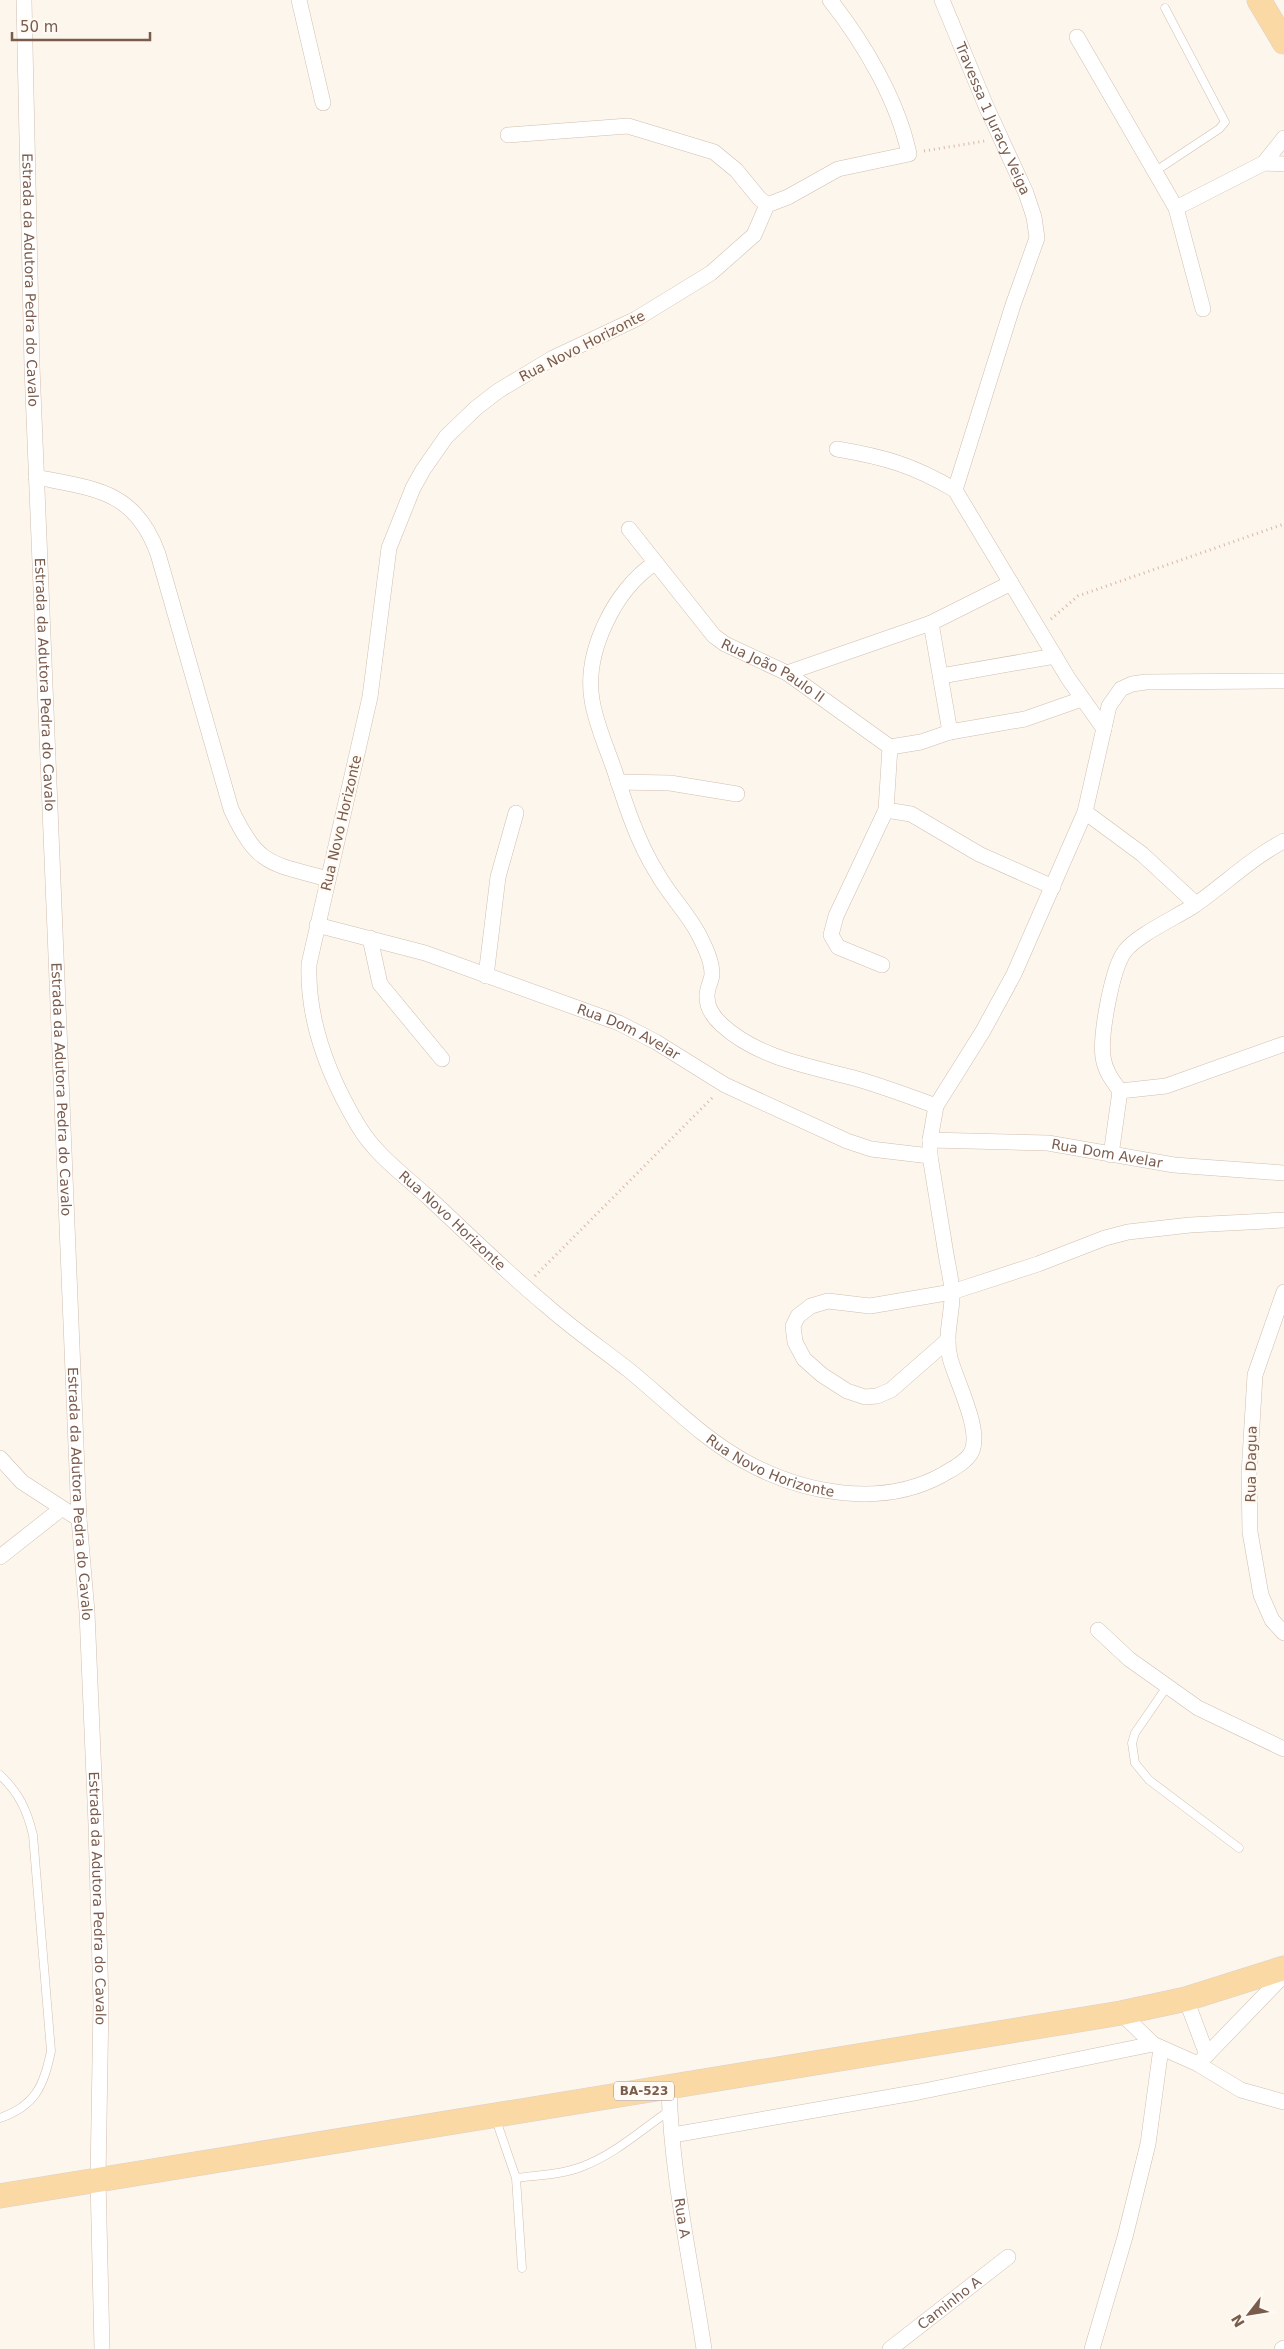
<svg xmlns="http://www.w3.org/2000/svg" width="1284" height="2349" font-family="'DejaVu Sans',sans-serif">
<rect width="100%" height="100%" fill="#fdf6ec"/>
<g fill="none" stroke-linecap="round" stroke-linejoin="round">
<g stroke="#d1beb0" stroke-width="9">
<path id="service" d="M 1154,172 L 1219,129 L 1225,122 L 1165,8
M 1166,1688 L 1135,1733 L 1132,1743 L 1135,1763 L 1149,1780 L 1239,1848
M 0,1775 C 19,1793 27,1810 33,1835 L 51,2051 C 44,2086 35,2106 0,2118
M 495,2117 L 516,2178 L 522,2268
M 516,2178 C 537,2175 561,2175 581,2167 C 614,2155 641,2130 669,2111"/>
</g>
<g stroke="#d1beb0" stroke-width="16">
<g id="minor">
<path id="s1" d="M 24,0 L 32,367 L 79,1519 L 87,1612 L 96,1824 L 101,2003 L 98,2179 L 102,2349"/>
<path d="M 299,0 L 323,103"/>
<path id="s2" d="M 830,0 C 864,43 898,101 909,154 L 838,169 L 788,197 L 767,205 L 754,235 L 711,273 L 636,319 L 553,358 L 498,391 L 476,408 L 446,437 L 423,470 L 413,488 L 389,548 L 370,697 L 309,964 C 307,1021 330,1079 359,1127 C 376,1155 405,1176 428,1197 C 468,1234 506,1272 547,1306 C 573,1329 602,1349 630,1371 C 668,1402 703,1439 746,1462 C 804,1494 882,1508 942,1475 C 952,1469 965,1463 971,1453 C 983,1432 956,1381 950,1358 C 944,1333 953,1315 952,1291 C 951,1277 947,1262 945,1248 C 940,1217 935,1187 930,1156 L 930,1140 L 936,1106 L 983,1031 L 1014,974 L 1085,812 L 1109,706 L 1121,689 L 1132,684 L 1146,682 L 1284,681"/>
<path id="s3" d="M 942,0 L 986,106 L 1026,193 L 1034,217 L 1037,238 L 1013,305 L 955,490 L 1068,678 L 1104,729"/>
<path d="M 1077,37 L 1176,208 L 1264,163 L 1284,138"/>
<path d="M 508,135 L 628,126 L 714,152 L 736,170 L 759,198 L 767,205"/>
<path d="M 1264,163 L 1284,164"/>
<path d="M 1176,208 L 1203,309"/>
<path d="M 837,449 C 884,457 913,465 955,490"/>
<path d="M 36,477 C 95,489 135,490 158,554 L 231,809 C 258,867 271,863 328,879"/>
<path id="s4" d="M 629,529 L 714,636 L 725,644 L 787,673 L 890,747 L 886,810 L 836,916 L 831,935 L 838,947 L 882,965"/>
<path d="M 655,563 C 615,589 584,652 592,700 C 596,725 607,748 615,772 C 626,806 638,843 657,873 C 669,895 687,912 699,935 C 705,947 712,961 712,974 C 712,979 709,984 708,989 C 704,1004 712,1016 722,1025 C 758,1058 809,1066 854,1078 C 882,1086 909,1096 936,1106"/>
<path d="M 931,623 L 1011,583"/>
<path d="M 787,673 L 931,623 L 950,732"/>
<path d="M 941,676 L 1055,656"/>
<path d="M 890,747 L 921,742 L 950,732 L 1025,719 L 1082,699"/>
<path d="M 618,782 L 670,783 L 737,794"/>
<path d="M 886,810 L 911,814 L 979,854 L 1053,887"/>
<path d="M 1085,812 L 1142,854 L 1196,904"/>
<path id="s5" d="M 317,925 L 425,953 L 619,1023 L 656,1042 L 725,1085 L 847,1141 L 871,1149 L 930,1156"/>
<path d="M 370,938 L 380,984 L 442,1059"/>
<path d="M 486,976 L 498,877 L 516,813"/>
<path d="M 1120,1091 L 1166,1086 L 1284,1044"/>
<path id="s6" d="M 930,1140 L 1048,1143 L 1174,1165 L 1284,1173"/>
<path d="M 1111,1155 L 1120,1091 C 1112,1080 1105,1071 1103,1057 C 1100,1035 1112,968 1125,951 C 1137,935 1177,917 1195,905 C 1225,884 1251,858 1284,841"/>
<path d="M 1284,1292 L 1255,1375 L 1249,1475 L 1250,1532 L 1261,1595 L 1272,1620 L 1284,1633"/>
<path d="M 948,1340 L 891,1390 L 877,1396 L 865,1397 L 847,1391 L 822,1375 L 804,1359 L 795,1342 L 793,1326 L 798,1316 L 811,1306 L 828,1301 L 870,1306 L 952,1292 L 1038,1264 L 1105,1238 L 1128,1232 L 1190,1225 L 1284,1220"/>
<path d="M 0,1458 L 22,1482 L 79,1519"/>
<path d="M 0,1557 L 61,1509"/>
<path d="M 1098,1630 L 1129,1659 L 1198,1708 L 1284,1749"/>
<path d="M 1186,1999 L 1207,2055"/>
<path d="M 1121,2013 L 1153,2044 L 1198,2064 L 1284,1975"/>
<path d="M 1198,2064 L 1241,2090 L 1284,2102"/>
<path id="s7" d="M 669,2087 C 671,2175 691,2262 704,2349"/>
<path d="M 673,2135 L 919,2092 L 1153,2044"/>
<path id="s8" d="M 890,2349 L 1008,2257"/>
<path d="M 1092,2349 L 1125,2237 L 1148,2144 L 1161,2048"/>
<path d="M 1282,2349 L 1284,2348"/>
</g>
</g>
<g stroke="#dad1cd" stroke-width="25">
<path id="primary" d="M 1259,0 L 1284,42
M 0,2196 L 1121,2013 L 1186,1999 L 1284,1968"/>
</g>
<path stroke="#d9b8a5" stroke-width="3" stroke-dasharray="1 4" stroke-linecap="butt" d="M 924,151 L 985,141
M 1051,619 L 1078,596 L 1284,524
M 535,1276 L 714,1096"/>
<use href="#service" stroke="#fff" stroke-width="8"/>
<use href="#minor" stroke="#fff" stroke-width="15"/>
<use href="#primary" stroke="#fbd9a5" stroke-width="24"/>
</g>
<g text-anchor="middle" stroke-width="4.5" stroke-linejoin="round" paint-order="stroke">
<rect fill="#fffaf3" stroke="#a28b7f" stroke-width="1" x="614" y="2081.5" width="60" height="19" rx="4"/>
<g font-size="12" font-weight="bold" fill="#7a5c4d">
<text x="644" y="2095">BA-523</text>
</g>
<g font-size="14" fill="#7a5c4d" stroke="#fffaf3">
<text dy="5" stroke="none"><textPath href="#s3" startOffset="129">Travessa 1 Juracy Veiga</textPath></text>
<text dy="5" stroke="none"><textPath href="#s1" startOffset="280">Estrada da Adutora Pedra do Cavalo</textPath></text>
<text transform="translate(582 346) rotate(-27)" y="5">Rua Novo Horizonte</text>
<text dy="5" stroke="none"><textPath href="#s4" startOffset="205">Rua João Paulo II</textPath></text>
<text dy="5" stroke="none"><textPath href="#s1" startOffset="685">Estrada da Adutora Pedra do Cavalo</textPath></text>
<text transform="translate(341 823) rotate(-77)" y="5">Rua Novo Horizonte</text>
<text dy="5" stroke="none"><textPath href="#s5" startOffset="330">Rua Dom Avelar</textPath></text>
<text dy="5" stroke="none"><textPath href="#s1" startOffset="1090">Estrada da Adutora Pedra do Cavalo</textPath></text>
<text dy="5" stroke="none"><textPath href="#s6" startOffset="178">Rua Dom Avelar</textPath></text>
<text dy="5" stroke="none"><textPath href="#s2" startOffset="1585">Rua Novo Horizonte</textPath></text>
<text dy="5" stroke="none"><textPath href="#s2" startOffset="1990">Rua Novo Horizonte</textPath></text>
<text transform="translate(1251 1464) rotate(-89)" y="5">Rua Dagua</text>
<text dy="5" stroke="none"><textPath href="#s1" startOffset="1495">Estrada da Adutora Pedra do Cavalo</textPath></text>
<text dy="5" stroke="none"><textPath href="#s1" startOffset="1900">Estrada da Adutora Pedra do Cavalo</textPath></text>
<text dy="5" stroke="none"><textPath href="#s7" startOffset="132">Rua A</textPath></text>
<text dy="5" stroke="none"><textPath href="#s8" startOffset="75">Caminho A</textPath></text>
</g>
</g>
<g transform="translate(1249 2314) rotate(239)" stroke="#fffaf3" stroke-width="4" paint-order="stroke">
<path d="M0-4L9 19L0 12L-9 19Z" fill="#7a5c4d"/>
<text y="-8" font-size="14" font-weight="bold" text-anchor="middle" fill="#7a5c4d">N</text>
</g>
<path d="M12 32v8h138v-8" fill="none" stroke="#7a5c4d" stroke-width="2.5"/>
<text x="20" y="32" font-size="15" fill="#7a5c4d" stroke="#fffaf3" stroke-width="4" paint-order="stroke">50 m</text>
</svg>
